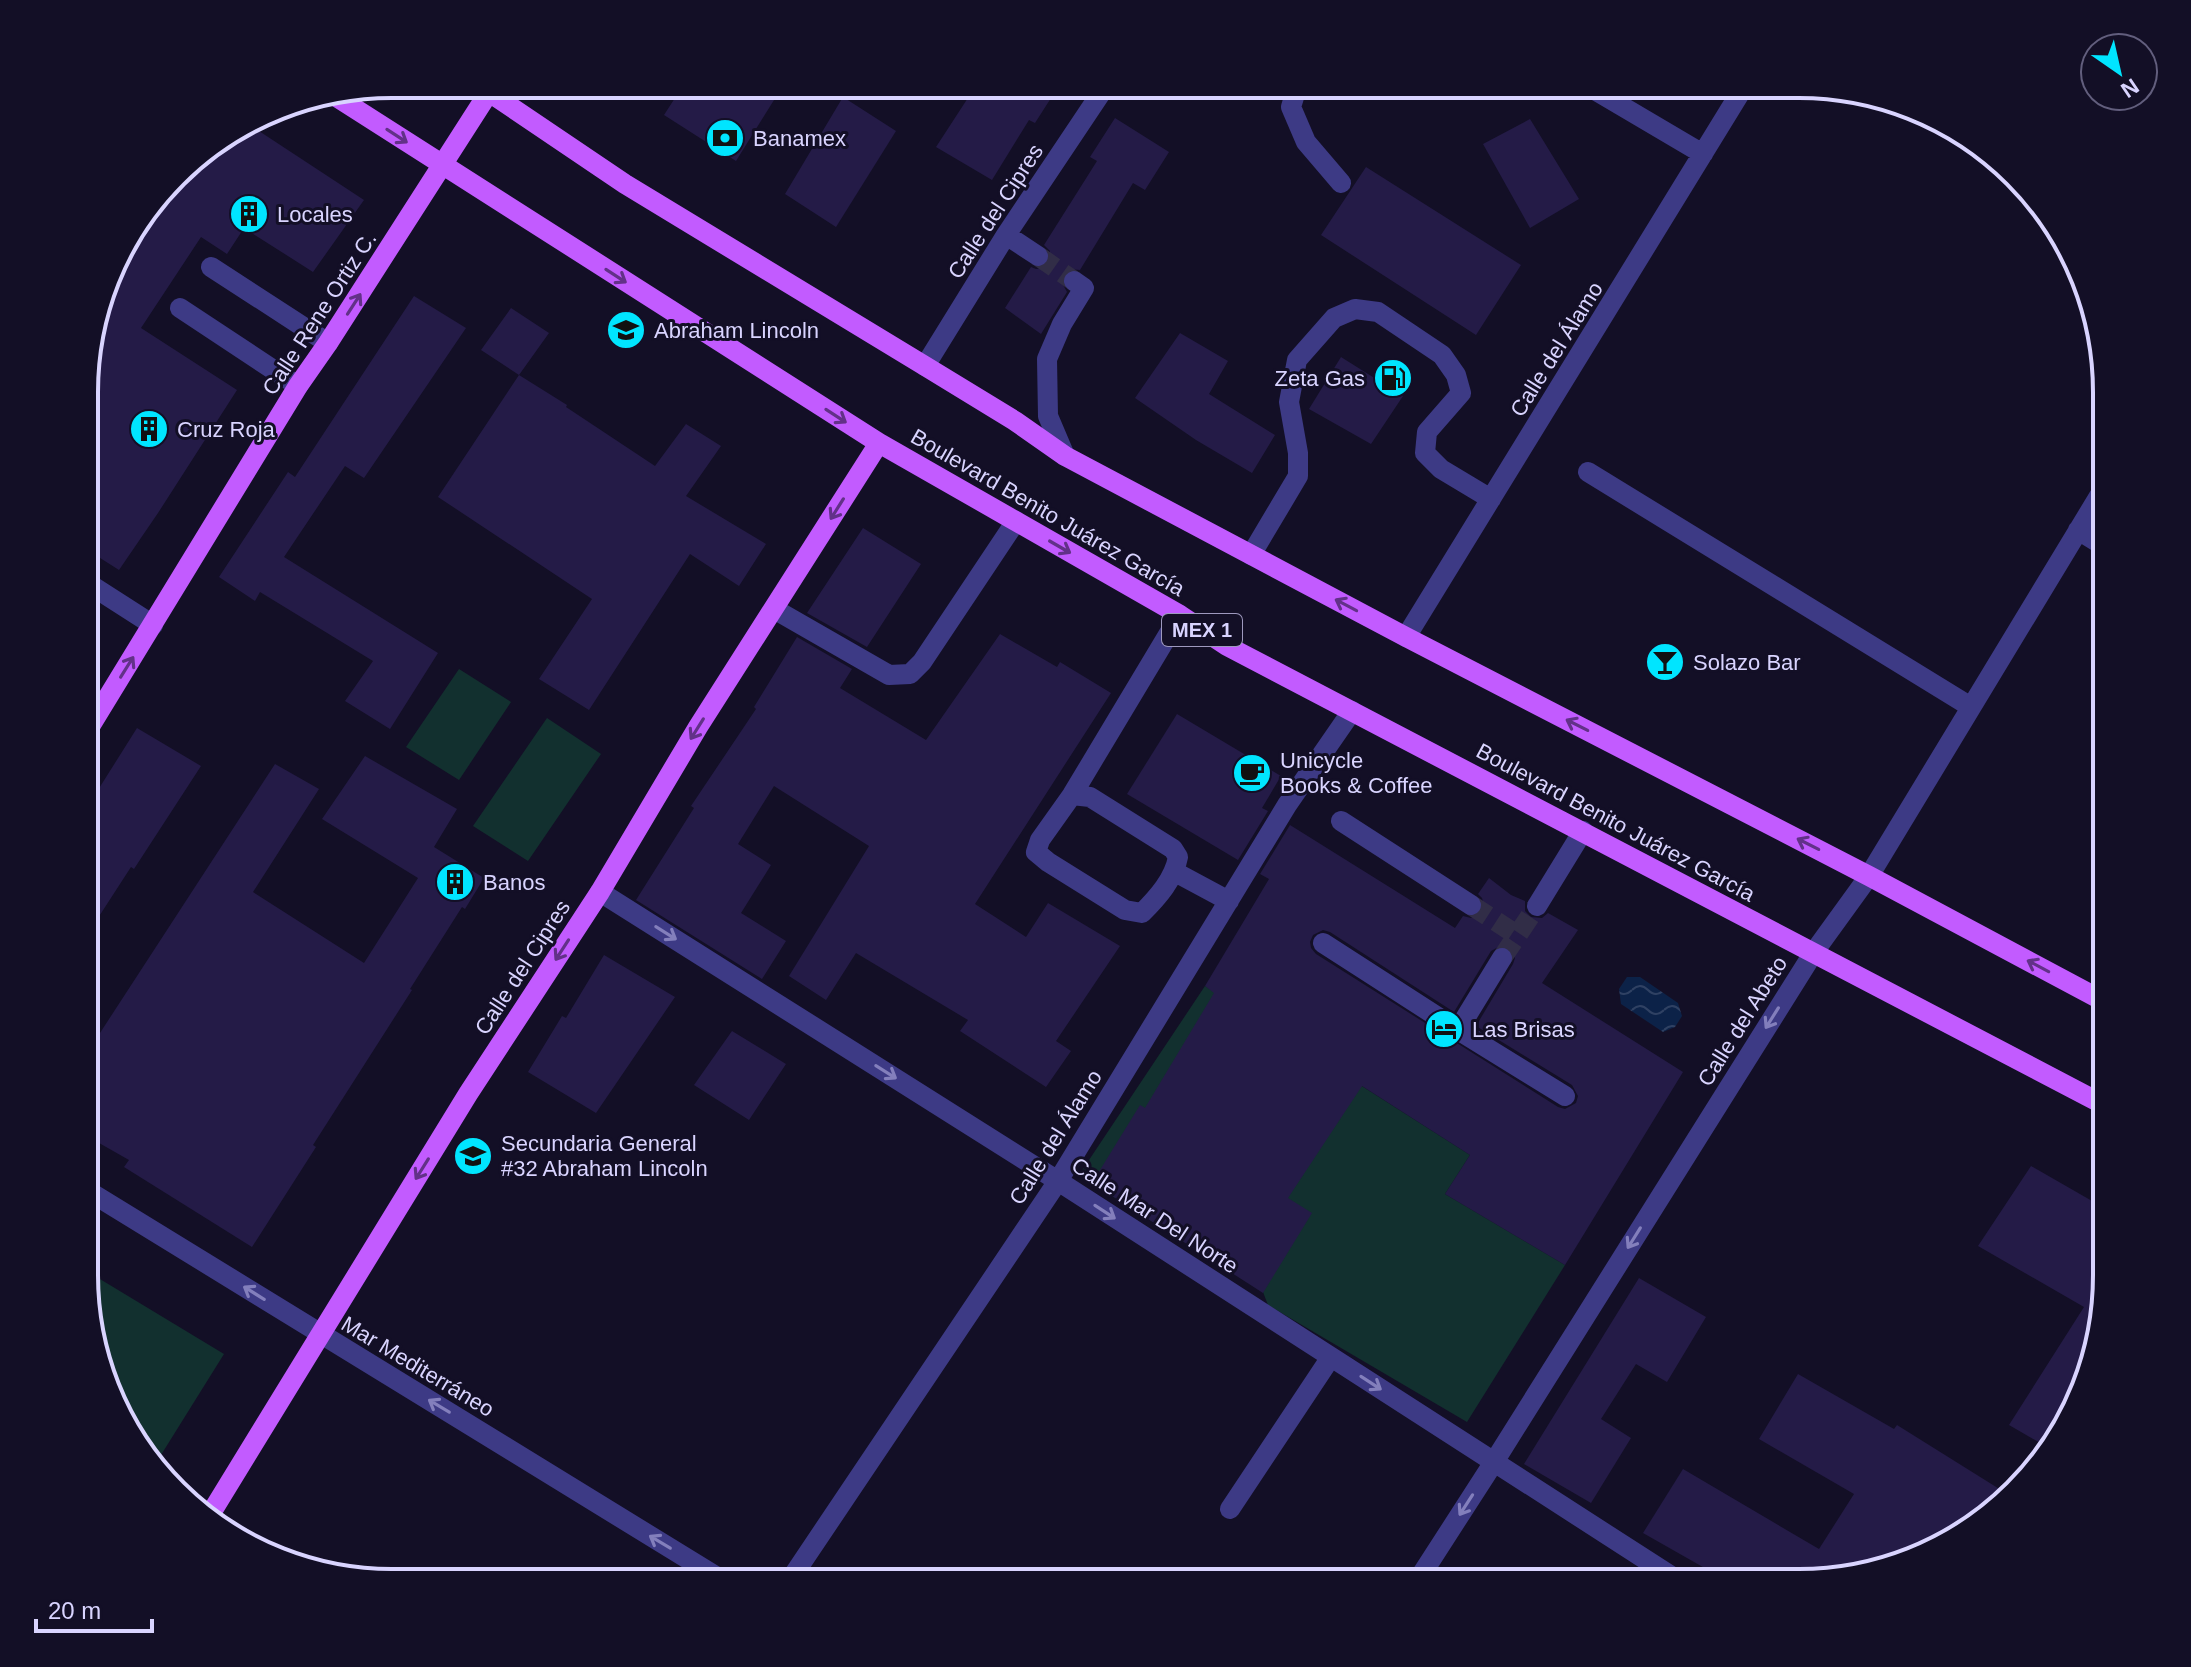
<svg xmlns="http://www.w3.org/2000/svg" width="2191" height="1667" font-family="Arial,sans-serif">
<defs>
<pattern id="water-waves" width="16" height="10" patternUnits="userSpaceOnUse" patternTransform="scale(2)"><rect width="16" height="10" fill="#0c2248"/><path d="M0 5q4-4 8 0t8 0" fill="none" stroke="#2f4163"/></pattern>
</defs>
<rect width="100%" height="100%" fill="#130f26"/>
<path fill="#12302f" d="M 459,669 L 511,702 L 459,780 L 406,747 Z
M 547,718 L 601,754 L 528,861 L 473,826 Z
M 1205,986 L 1470,1155 L 1445,1194 L 1565,1265 L 1467,1422 L 1268,1305 L 1263,1292 L 1079,1175 Z
M 85,1270 L 224,1354 L 156,1463 L 116,1412 L 85,1295 Z"/>
<path fill="url(#water-waves)" d="M 1627,977 L 1640,977 L 1678,1003 L 1682,1016 L 1675,1027 L 1663,1032 L 1621,1004 L 1619,989 Z"/>
<path fill="#241b47" fill-rule="evenodd" d="M 684,84 L 784,84 L 736,161 L 664,115 Z
M 977,84 L 1060,84 L 1035,123 L 1029,120 L 992,180 L 936,147 Z
M 843,97 L 896,131 L 836,227 L 785,194 Z
M 1115,118 L 1169,152 L 1145,190 L 1133,183 L 1080,270 L 1069,269 L 1064,273 L 1061,281 L 1067,292 L 1041,334 L 1005,308 L 1031,267 L 1036,269 L 1043,268 L 1049,262 L 1050,251 L 1044,245 L 1097,161 L 1090,157 Z
M 1530,119 L 1579,199 L 1530,228 L 1483,144 Z
M 250,125 L 364,200 L 313,272 L 244,228 L 227,254 L 201,237 L 141,328 L 237,390 L 158,513 L 119,570 L 86,549 L 87,352 L 125,238 L 189,160 Z
M 1366,167 L 1521,265 L 1476,335 L 1321,235 Z
M 414,296 L 466,328 L 364,478 L 345,466 L 284,557 L 438,653 L 390,729 L 345,701 L 373,661 L 260,592 L 255,601 L 219,577 L 288,472 L 295,477 Z
M 511,308 L 549,333 L 519,375 L 481,350 Z
M 1180,333 L 1228,361 L 1209,394 L 1275,435 L 1252,473 L 1196,440 L 1135,398 Z
M 1341,357 L 1403,396 L 1371,444 L 1309,409 Z
M 519,375 L 567,405 L 566,407 L 655,466 L 686,424 L 721,446 L 686,496 L 766,544 L 739,586 L 690,554 L 589,710 L 539,679 L 592,599 L 438,497 Z
M 863,528 L 921,564 L 867,647 L 807,613 Z
M 1000,634 L 1057,667 L 1060,662 L 1111,693 L 975,904 L 1026,937 L 1048,903 L 1120,946 L 1056,1041 L 1071,1051 L 1046,1087 L 960,1031 L 968,1020 L 856,953 L 826,1000 L 789,976 L 869,846 L 774,786 L 738,844 L 771,865 L 741,913 L 786,941 L 762,979 L 636,900 L 694,808 L 691,806 L 756,709 L 754,707 L 797,637 L 852,669 L 840,688 L 926,740 Z
M 1177,714 L 1281,776 L 1262,808 L 1268,811 L 1238,860 L 1127,794 Z
M 137,728 L 201,766 L 134,869 L 131,867 L 85,938 L 86,809 Z
M 365,756 L 457,809 L 434,847 L 484,878 L 465,909 L 462,907 L 410,989 L 412,990 L 313,1145 L 316,1147 L 252,1247 L 124,1167 L 129,1160 L 85,1135 L 85,1056 L 275,764 L 319,789 L 253,892 L 364,963 L 418,878 L 322,819 Z
M 1290,825 L 1455,928 L 1463,916 L 1471,918 L 1481,913 L 1484,905 L 1482,898 L 1478,894 L 1489,878 L 1511,895 L 1525,901 L 1525,911 L 1531,917 L 1542,918 L 1548,913 L 1578,930 L 1542,983 L 1683,1072 L 1565,1265 L 1445,1194 L 1470,1155 L 1362,1086 L 1288,1198 L 1312,1213 L 1263,1293 L 1092,1183 L 1140,1105 L 1145,1108 L 1214,993 L 1205,986 L 1269,879 L 1260,874 ZM 1323,930 L 1330,932 L 1454,1012 L 1491,951 L 1502,945 L 1509,947 L 1515,958 L 1513,964 L 1476,1026 L 1572,1085 L 1578,1096 L 1576,1103 L 1565,1109 L 1558,1107 L 1316,954 L 1311,948 L 1310,942 L 1313,935 Z
M 604,955 L 675,997 L 596,1113 L 528,1072 L 562,1016 L 566,1018 Z
M 732,1031 L 786,1064 L 749,1120 L 694,1085 Z
M 2031,1166 L 2106,1209 L 2106,1295 L 2083,1393 L 2049,1448 L 2009,1425 L 2084,1307 L 1978,1246 Z
M 1639,1278 L 1706,1317 L 1667,1382 L 1636,1364 L 1601,1419 L 1631,1438 L 1591,1503 L 1524,1464 Z
M 1798,1374 L 1894,1429 L 1897,1425 L 2009,1495 L 1935,1551 L 1799,1583 L 1731,1583 L 1643,1533 L 1683,1469 L 1819,1549 L 1854,1494 L 1759,1439 Z"/>
<g fill="none" stroke-linecap="round" stroke-linejoin="round">
<path stroke="#312d47" stroke-width="20" stroke-dasharray="20 10" stroke-linecap="butt" d="M 1038,256 L 1074,281
M 1471,905 L 1517,935
M 1502,958 L 1537,906"/>
<path stroke="#3d3a85" stroke-width="20" d="M 1298,84 L 1291,107 L 1306,142 L 1341,183
M 1586,85 L 1703,154
M 1006,235 L 1038,256
M 211,267 L 328,343
M 180,308 L 298,386
M 925,366 L 1006,235 L 1107,84
M 1065,456 L 1048,416 L 1047,359 L 1062,324 L 1084,288 L 1074,281
M 1588,472 L 1971,707
M 2078,530 L 2107,548
M 1251,555 L 1298,476 L 1298,453 L 1289,402 L 1297,360 L 1334,318 L 1355,309 L 1378,312 L 1442,355 L 1456,375 L 1461,393 L 1427,432 L 1425,453 L 1441,469 L 1491,499
M 86,582 L 153,625
M 774,609 L 889,675 L 910,674 L 922,662 L 1016,521
M 1406,637 L 1745,85
M 1072,795 L 1090,797 L 1173,849 L 1178,857 C 1174,879 1158,897 1142,913 L 1125,910 L 1048,862 L 1036,852 L 1040,840 L 1072,795 L 1180,615
M 1341,821 L 1471,905
M 1175,872 L 1229,901
M 600,892 L 1058,1181 L 1682,1583
M 1537,906 L 1583,831
M 1323,943 L 1458,1030
M 1502,958 L 1458,1030 L 1565,1096
M 85,1189 L 727,1583
M 1230,1509 L 1331,1357
M 788,1583 L 1058,1181 L 1287,805 L 1352,711
M 1416,1583 L 1494,1462 L 1814,952 L 1869,876 L 2107,483"/>
<path stroke="#c25bff" stroke-width="20" d="M 477,84 L 625,184 L 925,366 L 1015,421 L 1065,456 L 1406,637 L 1869,876 L 2107,1003
M 332,94 L 879,443 L 1180,615 L 1227,646 L 2106,1106
M 86,733 L 298,386 L 328,343 L 489,92
M 208,1518 L 468,1094 L 600,892 L 698,727 L 879,443"/>
</g>
<defs><path id="oneway-shaft" d="M-6 0H5M1.5-3L5.5 0L1.5 3" fill="none" stroke-width="1.6" stroke-linecap="round" stroke-linejoin="round" transform="scale(2)"/></defs>
<g stroke="#623188">
<use href="#oneway-shaft" transform="translate(397 136) rotate(33)"/>
<use href="#oneway-shaft" transform="translate(616 276) rotate(33)"/>
<use href="#oneway-shaft" transform="translate(354 304) rotate(-57)"/>
<use href="#oneway-shaft" transform="translate(836 416) rotate(33)"/>
<use href="#oneway-shaft" transform="translate(837 509) rotate(122)"/>
<use href="#oneway-shaft" transform="translate(1060 547) rotate(30)"/>
<use href="#oneway-shaft" transform="translate(1346 605) rotate(-152)"/>
<use href="#oneway-shaft" transform="translate(127 667) rotate(-58)"/>
<use href="#oneway-shaft" transform="translate(1577 725) rotate(-153)"/>
<use href="#oneway-shaft" transform="translate(697 729) rotate(122)"/>
<use href="#oneway-shaft" transform="translate(1808 844) rotate(-153)"/>
<use href="#oneway-shaft" transform="translate(562 950) rotate(123)"/>
<use href="#oneway-shaft" transform="translate(2038 966) rotate(-152)"/>
<use href="#oneway-shaft" transform="translate(422 1169) rotate(122)"/>
</g>
<g stroke="#837fbc">
<use href="#oneway-shaft" transform="translate(666 933) rotate(32)"/>
<use href="#oneway-shaft" transform="translate(1772 1018) rotate(122)"/>
<use href="#oneway-shaft" transform="translate(886 1072) rotate(32)"/>
<use href="#oneway-shaft" transform="translate(1105 1212) rotate(33)"/>
<use href="#oneway-shaft" transform="translate(1634 1238) rotate(122)"/>
<use href="#oneway-shaft" transform="translate(254 1293) rotate(-148)"/>
<use href="#oneway-shaft" transform="translate(1371 1383) rotate(33)"/>
<use href="#oneway-shaft" transform="translate(439 1406) rotate(-149)"/>
<use href="#oneway-shaft" transform="translate(1466 1505) rotate(123)"/>
<use href="#oneway-shaft" transform="translate(660 1542) rotate(-149)"/>
</g>
<defs>
<g id="bank-disc" transform="scale(2)"><circle r="9.5" fill="#00e5ff" stroke="#130f26"/><path d="M-6-4H6V4H-6ZM0-2.3a2.3 2.3 0 1 0 0 4.6a2.3 2.3 0 1 0 0-4.6Z" fill="#111"/></g>
<g id="building-disc" transform="scale(2)"><circle r="9.5" fill="#00e5ff" stroke="#130f26"/><path d="M-4-6H4V6H1V3H-1V6H-4ZM-2.5-4.3h1.7v1.8h-1.7ZM.8-4.3h1.7v1.8H.8ZM-2.5-1h1.7V.8h-1.7ZM.8-1h1.7V.8H.8Z" fill="#111"/></g>
<g id="school-disc" transform="scale(2)"><circle r="9.5" fill="#00e5ff" stroke="#130f26"/><path d="M0-5L7-2L0 1L-7-2ZM-4 1L0 2.5L4 1V4Q0 6-4 4Z" fill="#111"/></g>
<g id="fuel-disc" transform="scale(2)"><circle r="9.5" fill="#00e5ff" stroke="#130f26"/><path d="M-5.5-6h7V0h2V4h1.3V-2.5L3-4.5l.8-.8L6-3V5H2.5V1h-1V6h-7ZM-4.2-4.7v3.2H.2V-4.7Z" fill="#111"/></g>
<g id="bar-disc" transform="scale(2)"><circle r="9.5" fill="#00e5ff" stroke="#130f26"/><path d="M-6-5H6L.8 .8V4.5H3.5V6h-7V4.5H-.8V.8Z" fill="#111"/></g>
<g id="cafe-disc" transform="scale(2)"><circle r="9.5" fill="#00e5ff" stroke="#130f26"/><path d="M-5.5-4.5H6V0H3Q3 3.5 0 3.5H-2.5Q-5.5 3.5-5.5 0ZM3-3.2v2h1.7v-2ZM-6 4.5H4V6H-6Z" fill="#111"/></g>
<g id="hotel-disc" transform="scale(2)"><circle r="9.5" fill="#00e5ff" stroke="#130f26"/><path d="M-6-4.5h1.5V1H6V5H4.5V3h-9V5H-6ZM-4 0a1.8 1.8 0 1 1 3.6 0ZM.5 0V-2.5h3Q6-2.5 6 0Z" fill="#111"/></g>
</defs>
<g fill-rule="evenodd">
<use href="#bank-disc" x="725" y="138"/>
<use href="#building-disc" x="249" y="214"/>
<use href="#school-disc" x="626" y="330"/>
<use href="#fuel-disc" x="1393" y="378"/>
<use href="#building-disc" x="149" y="429"/>
<use href="#bar-disc" x="1665" y="662"/>
<use href="#cafe-disc" x="1252" y="773"/>
<use href="#building-disc" x="455" y="882"/>
<use href="#hotel-disc" x="1444" y="1029"/>
<use href="#school-disc" x="473" y="1156"/>
</g>
<g text-anchor="middle" stroke-width="6" stroke-linejoin="round" paint-order="stroke">
<rect fill="#130f26" stroke="#9e99be" stroke-width="2" x="1162" y="614" width="80" height="32" rx="6"/>
<g font-size="20" font-weight="bold" fill="#d9d4ff">
<text x="1202" y="637">MEX 1</text>
</g>
<g font-size="22" fill="#d9d4ff" stroke="#130f26" text-anchor="start">
<text x="753" y="146">Banamex</text>
<text x="277" y="222">Locales</text>
<text x="654" y="338">Abraham Lincoln</text>
<text x="1365" y="386" text-anchor="end">Zeta Gas</text>
<text x="177" y="437">Cruz Roja</text>
<text x="1693" y="670">Solazo Bar</text>
<text x="1280" y="768">Unicycle<tspan x="1280" dy="25">Books &amp; Coffee</tspan></text>
<text x="483" y="890">Banos</text>
<text x="1472" y="1037">Las Brisas</text>
<text x="501" y="1151">Secundaria General<tspan x="501" dy="25">#32 Abraham Lincoln</tspan></text>
</g>
<g font-size="22" fill="#d9d4ff" stroke="#130f26">
<text transform="translate(995 211) rotate(-57)" y="8">Calle del Cipres</text>
<text transform="translate(319 313) rotate(-57)" y="8">Calle Rene Ortiz C.</text>
<text transform="translate(1556 349) rotate(-58)" y="8">Calle del Álamo</text>
<text transform="translate(1048 512) rotate(30)" y="8">Boulevard Benito Juárez García</text>
<text transform="translate(1616 822) rotate(28)" y="8">Boulevard Benito Juárez García</text>
<text transform="translate(522 967) rotate(-57)" y="8">Calle del Cipres</text>
<text transform="translate(1742 1021) rotate(-58)" y="8">Calle del Abeto</text>
<text transform="translate(1055 1137) rotate(-58)" y="8">Calle del Álamo</text>
<text transform="translate(1155 1215) rotate(33)" y="8">Calle Mar Del Norte</text>
<text transform="translate(418 1366) rotate(31)" y="8">Mar Mediterráneo</text>
</g>
</g>
<path d="M0 0H2191V1667H0ZM392 98H1799A294 294 0 0 1 2093 392V1275A294 294 0 0 1 1799 1569H392A294 294 0 0 1 98 1275V392A294 294 0 0 1 392 98Z" fill="#130f26" fill-rule="evenodd"/>
<path fill="none" stroke="#d9d4ff" stroke-width="4" d="M392 98H1799A294 294 0 0 1 2093 392V1275A294 294 0 0 1 1799 1569H392A294 294 0 0 1 98 1275V392A294 294 0 0 1 392 98Z"/>
<g transform="translate(2119 72) rotate(146)"><circle r="38" fill="#130f26" stroke="#625e7d" stroke-width="2"/>
<path d="M0-6L14 30L0 20L-14 30Z" fill="#00e5ff"/>
<text y="-12" font-size="22" font-weight="bold" text-anchor="middle" fill="#d9d4ff">N</text>
</g>
<path d="M36 1619v12h116v-12" fill="none" stroke="#d9d4ff" stroke-width="4"/>
<text x="48" y="1619" font-size="24" fill="#d9d4ff" stroke="#130f26" stroke-width="6" paint-order="stroke">20 m</text>
</svg>
